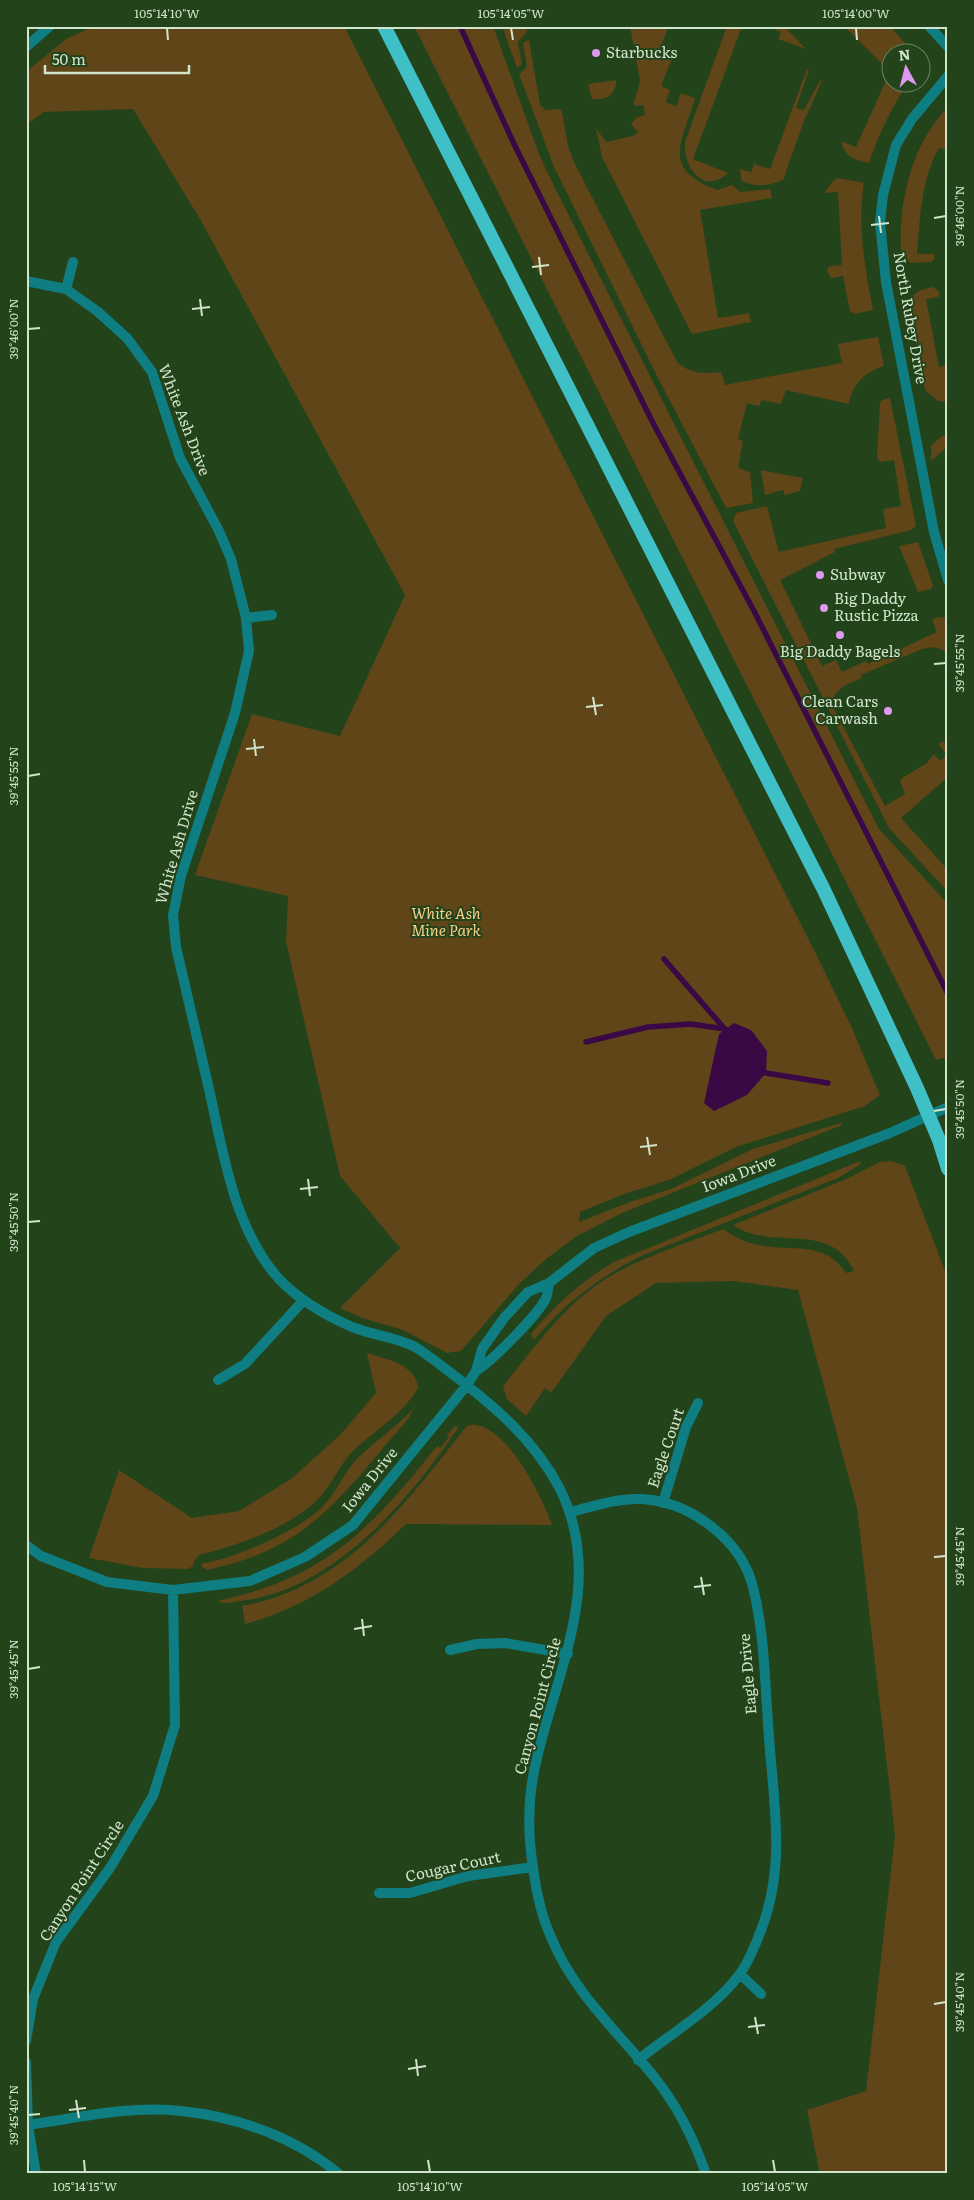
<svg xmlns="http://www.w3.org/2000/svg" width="974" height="2200" font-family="Literata,serif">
<rect width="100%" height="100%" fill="#23431a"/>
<path fill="#5f4517" d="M 95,26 L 344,26 L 815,952 L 851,1026 L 880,1095 L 865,1106 L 736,1147 L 669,1180 L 624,1194 L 580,1212 L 579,1222 L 630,1202 L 671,1189 L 753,1149 L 841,1123 L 842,1125 L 622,1213 L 577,1236 L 546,1259 L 520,1283 L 461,1351 L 447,1353 L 403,1330 L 362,1318 L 340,1308 L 400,1248 L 340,1176 L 286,942 L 288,896 L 195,875 L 252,714 L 340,736 L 405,595 L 200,219 L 133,109 L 44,112 L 26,125 L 26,72 L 66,39 Z
M 414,26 L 493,26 L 539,154 L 553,184 L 879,829 L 948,904 L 948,1061 L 944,1058 L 936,1060 Z
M 502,26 L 526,26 L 527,32 L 518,42 L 522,64 L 517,68 Z
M 630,26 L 669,26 L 658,54 L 672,59 L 662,83 L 663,87 L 670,90 L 666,102 L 676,106 L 681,93 L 695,98 C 683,142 659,168 717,190 L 732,185 L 740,192 L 770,189 L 772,198 L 700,210 L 718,318 L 749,313 L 751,322 L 692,334 L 602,157 L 596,128 L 606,142 L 633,136 L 638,132 L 631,124 L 637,117 L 645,115 L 643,105 L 635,106 L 634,103 L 640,81 Z
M 727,26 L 742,26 L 693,159 L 728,173 C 703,196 683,167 685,142 Z
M 767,26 L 784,26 L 806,49 L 778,39 L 781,32 Z
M 844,26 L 890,26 L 913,52 L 892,52 L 892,82 L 908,83 C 891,108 879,134 869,163 C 855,160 845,157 841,141 L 856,147 L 890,72 Z
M 529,40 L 540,105 L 546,110 L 560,109 L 562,112 L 568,146 L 574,162 L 677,362 C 691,374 703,374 721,372 L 725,385 L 842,363 L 838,344 L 878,337 L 884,366 C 864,373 853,383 849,404 L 786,390 L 781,404 L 762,400 L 759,406 L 747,403 L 738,439 L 743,441 L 738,468 L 750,472 L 753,503 L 726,508 L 658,378 L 554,167 L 519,74 L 527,67 L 523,43 Z
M 807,69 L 809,70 L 796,108 L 804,110 L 820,81 L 822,81 L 804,121 L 783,180 C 770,186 753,188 741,180 L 740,169 L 751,172 L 754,164 L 770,169 Z
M 616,80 C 617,94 606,101 592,99 L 588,84 Z
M 948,107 L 948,150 L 939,148 C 921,179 920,219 917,254 L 935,254 L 934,259 L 931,262 L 911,263 L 902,257 L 901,251 C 899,200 911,145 948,107 Z
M 838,178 L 864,183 C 857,226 865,267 873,310 L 855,314 L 850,311 L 843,276 L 831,278 L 827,270 L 830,266 L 842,265 L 838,192 L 824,193 L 833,181 Z
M 933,287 L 940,293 L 938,297 L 926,299 L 939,367 L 948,365 L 948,402 L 938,401 L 925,390 L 909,304 C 911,292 923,289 933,287 Z
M 890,398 L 916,526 L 911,530 L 834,549 L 835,552 L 780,580 L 822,666 L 836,660 L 842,672 L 866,661 L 868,664 L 937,632 L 932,620 L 937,617 L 948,618 L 948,652 L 934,647 L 922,649 L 861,675 L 862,678 C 848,684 833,688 832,705 L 885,806 L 905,794 L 900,782 L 902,778 L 927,763 L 934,754 L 940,761 L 947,755 L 939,745 L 940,742 L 944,742 L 948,746 L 948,777 L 901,818 L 948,870 L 948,892 L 889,828 L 733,521 L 736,513 L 767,506 L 779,552 L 886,528 L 883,509 L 901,506 L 894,460 L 880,462 L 877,457 L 880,403 L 882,400 Z
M 948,434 L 948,457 L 946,448 L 931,461 L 931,446 L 942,436 Z
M 761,470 L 803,478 L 800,491 L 785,495 L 783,490 L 765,495 Z
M 918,542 L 933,585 L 931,589 L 918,592 L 899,546 Z
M 860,1161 L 861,1164 L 838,1178 L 641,1256 C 598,1278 565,1303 534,1340 L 531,1334 C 555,1305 581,1281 614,1262 Z
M 891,1161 L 905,1166 L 948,1279 L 948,2174 L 820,2174 L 807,2110 L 866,2091 L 895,1835 L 857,1508 L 798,1290 L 734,1281 L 656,1283 L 606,1316 L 551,1393 L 545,1388 L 526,1416 L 507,1399 L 503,1386 C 531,1352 558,1313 594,1287 C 629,1261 682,1245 723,1229 C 734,1237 744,1242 758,1245 C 790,1252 825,1240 846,1273 L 854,1271 C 830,1219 771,1252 733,1225 L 844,1180 L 880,1162 Z
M 367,1353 C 386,1359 416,1364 418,1388 C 404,1413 376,1430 355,1449 C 339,1464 332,1486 316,1501 C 288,1528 236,1546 199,1555 L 193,1563 L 193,1566 L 188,1569 L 143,1568 L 89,1558 L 119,1470 L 192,1518 L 239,1511 L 291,1479 L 340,1435 L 376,1393 Z
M 413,1409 C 412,1417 391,1438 384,1447 C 330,1512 294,1552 207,1570 L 201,1566 L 203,1563 C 236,1558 303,1529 325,1504 C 338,1490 345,1470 359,1457 C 377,1440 396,1427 413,1409 Z
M 456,1425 L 458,1428 C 411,1498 336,1587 247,1600 C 238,1601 225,1605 217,1601 C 325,1578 370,1530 437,1446 L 440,1448 L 449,1437 L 447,1435 Z
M 469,1425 C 504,1419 543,1498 552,1525 L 406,1524 C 358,1570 311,1606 245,1624 L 242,1606 C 346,1587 405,1504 466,1427 Z"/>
<path fill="#3a0945" d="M 734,1023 L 751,1030 L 767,1051 L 766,1073 L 747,1095 L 714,1111 L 704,1103 L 719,1034 Z"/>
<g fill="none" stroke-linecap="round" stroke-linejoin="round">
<path stroke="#3a0945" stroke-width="5.5" d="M 460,26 L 514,144 L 654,425 L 754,611 L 948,994
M 664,959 L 730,1035
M 586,1042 L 648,1027 L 691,1024 L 725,1029
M 760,1068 L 766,1073 L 828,1083"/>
<path stroke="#0f7e82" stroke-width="10" d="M 26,47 L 50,26
M 948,76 L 912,119 L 896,145 L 883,195 L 880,222 L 886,282 L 934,532 L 948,580
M 26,281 L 66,289 L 97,311 L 127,338 L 152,372 L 180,458 L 219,531 L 231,559 L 246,618 L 249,651 L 235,713 L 181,876 L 173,915 L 176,947 C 187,994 198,1042 209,1089 C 223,1152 234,1229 279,1279 C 298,1299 327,1316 352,1327 C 372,1335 396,1337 415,1347 C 427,1354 439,1364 451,1373 C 493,1405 535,1440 560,1489 C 605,1580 558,1668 537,1758 C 528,1794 527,1830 533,1867 C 536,1891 541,1915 551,1937 C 573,1992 619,2033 655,2078 C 678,2107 694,2139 706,2174
M 66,289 L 73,262
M 246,618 L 272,615
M 476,1371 C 492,1361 538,1315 546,1298 C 548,1294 548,1288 549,1283
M 218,1380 L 245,1364 L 304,1300
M 663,1503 L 686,1427 L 698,1403
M 571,1512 C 594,1506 617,1498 641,1499 C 689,1501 741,1539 753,1587 C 765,1635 765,1688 769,1737 C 774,1809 787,1869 758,1938 C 753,1950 747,1965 739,1975 C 715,2008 670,2034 638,2060
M 26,1545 L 41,1556 L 107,1582 L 173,1590 L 250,1581 L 305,1557 L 353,1525 L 467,1385 L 476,1371 L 482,1349 L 504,1318 L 528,1292 L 549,1283 L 594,1248 L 629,1232 L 890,1133 L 948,1107
M 450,1650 L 477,1644 L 505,1643 L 568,1654
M 379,1893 L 410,1893 L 468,1876 L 533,1867
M 740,1974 L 761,1994
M 26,2041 L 33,1999 L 56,1942 L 110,1868 L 153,1796 L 175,1725 L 173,1590
M 26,2062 L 28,2125 L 36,2174
M 28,2125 C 78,2118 131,2105 181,2111 C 238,2117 295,2137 339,2174"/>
<path stroke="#0f7e82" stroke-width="10" d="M 929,26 L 948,47"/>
<path stroke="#3fc0c6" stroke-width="14" d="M 384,26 L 823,888 L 917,1088 L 939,1140 L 948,1169"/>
</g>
<path fill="none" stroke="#d1e4cc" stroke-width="2" d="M 167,28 L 168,40M 511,28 L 513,40M 856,28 L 857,40M 879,216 L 881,233M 934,218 L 946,216M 871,225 L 889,223M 539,257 L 541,275M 532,267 L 549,265M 200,299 L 202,316M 192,309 L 210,307M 28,329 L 40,328M 934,664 L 946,663M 593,697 L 596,715M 586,707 L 603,705M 254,739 L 256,756M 246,749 L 264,747M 28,776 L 40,774M 934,1111 L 946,1109M 647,1137 L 650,1155M 640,1147 L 657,1145M 308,1179 L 310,1196M 300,1189 L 318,1187M 28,1222 L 40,1221M 934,1557 L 946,1556M 701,1577 L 704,1595M 694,1587 L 711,1585M 362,1619 L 364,1636M 354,1629 L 372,1626M 28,1669 L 40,1667M 934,2004 L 946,2002M 755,2017 L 758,2034M 748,2027 L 765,2025M 416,2059 L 418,2076M 408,2069 L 426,2066M 76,2100 L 79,2118M 69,2110 L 86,2108M 28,2115 L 40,2114M 84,2160 L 85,2172M 428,2160 L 430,2172M 773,2160 L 775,2172"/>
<g fill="#df98f1" stroke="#23431a" stroke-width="2">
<circle cx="596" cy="53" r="5"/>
<circle cx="820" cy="575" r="5"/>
<circle cx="824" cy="608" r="5"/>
<circle cx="840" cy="635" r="5"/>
<circle cx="888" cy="711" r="5"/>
</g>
<g text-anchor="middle" stroke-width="4" stroke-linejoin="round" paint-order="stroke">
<g font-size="15" fill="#d1e4cc" stroke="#23431a" text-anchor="start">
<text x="606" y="58">Starbucks</text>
<text x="830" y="580">Subway</text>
<text x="834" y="604">Big Daddy<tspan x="834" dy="17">Rustic Pizza</tspan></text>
<text x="840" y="657" text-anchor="middle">Big Daddy Bagels</text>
<text x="878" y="707" text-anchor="end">Clean Cars<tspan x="878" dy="17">Carwash</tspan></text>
</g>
<g font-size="15" fill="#d1e4cc" stroke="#23431a">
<text transform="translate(910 318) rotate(80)" y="5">North Rubey Drive</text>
<text transform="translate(184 420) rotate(69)" y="5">White Ash Drive</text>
<text transform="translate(177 847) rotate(-74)" y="5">White Ash Drive</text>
<text transform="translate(739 1174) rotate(-21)" y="5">Iowa Drive</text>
<text transform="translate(666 1448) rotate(-71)" y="5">Eagle Court</text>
<text transform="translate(370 1480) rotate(-51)" y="5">Iowa Drive</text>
<text transform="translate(748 1674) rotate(-95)" y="5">Eagle Drive</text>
<text transform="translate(538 1706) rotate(-75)" y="5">Canyon Point Circle</text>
<text transform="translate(453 1867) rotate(-12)" y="5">Cougar Court</text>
<text transform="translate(82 1881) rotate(-57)" y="5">Canyon Point Circle</text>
</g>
<g font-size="15" font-style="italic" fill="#facf89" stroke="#23431a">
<text x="446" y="919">White Ash<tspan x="446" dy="17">Mine Park</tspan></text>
</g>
</g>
<rect width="974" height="2200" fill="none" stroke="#23431a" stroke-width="55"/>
<g transform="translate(906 68) rotate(353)"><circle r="24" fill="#23431a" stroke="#698361"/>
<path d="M0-4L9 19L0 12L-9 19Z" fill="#df98f1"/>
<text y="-8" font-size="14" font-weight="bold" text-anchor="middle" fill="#d1e4cc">N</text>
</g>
<path d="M45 65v8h144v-8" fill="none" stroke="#d1e4cc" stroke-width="2.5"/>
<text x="52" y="65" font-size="15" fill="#d1e4cc" stroke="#23431a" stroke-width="4" paint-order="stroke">50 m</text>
<rect x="28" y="28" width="918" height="2144" fill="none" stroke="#d1e4cc" stroke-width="2"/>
<g font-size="12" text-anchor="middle" fill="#d1e4cc">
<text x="167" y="18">105°14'10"W</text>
<text x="511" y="18">105°14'05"W</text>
<text x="856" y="18">105°14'00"W</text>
<text transform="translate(960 216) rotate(-90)" y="4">39°46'00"N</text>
<text transform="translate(14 329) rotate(-90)" y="4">39°46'00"N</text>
<text transform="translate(960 663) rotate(-90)" y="4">39°45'55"N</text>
<text transform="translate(14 776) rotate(-90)" y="4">39°45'55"N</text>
<text transform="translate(960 1109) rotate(-90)" y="4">39°45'50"N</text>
<text transform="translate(14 1222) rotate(-90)" y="4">39°45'50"N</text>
<text transform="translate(960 1556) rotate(-90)" y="4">39°45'45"N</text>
<text transform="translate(14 1669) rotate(-90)" y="4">39°45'45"N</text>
<text transform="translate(960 2002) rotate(-90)" y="4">39°45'40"N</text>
<text transform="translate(14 2115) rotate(-90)" y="4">39°45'40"N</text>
<text x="85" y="2191">105°14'15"W</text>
<text x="430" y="2191">105°14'10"W</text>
<text x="775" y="2191">105°14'05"W</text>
</g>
</svg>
